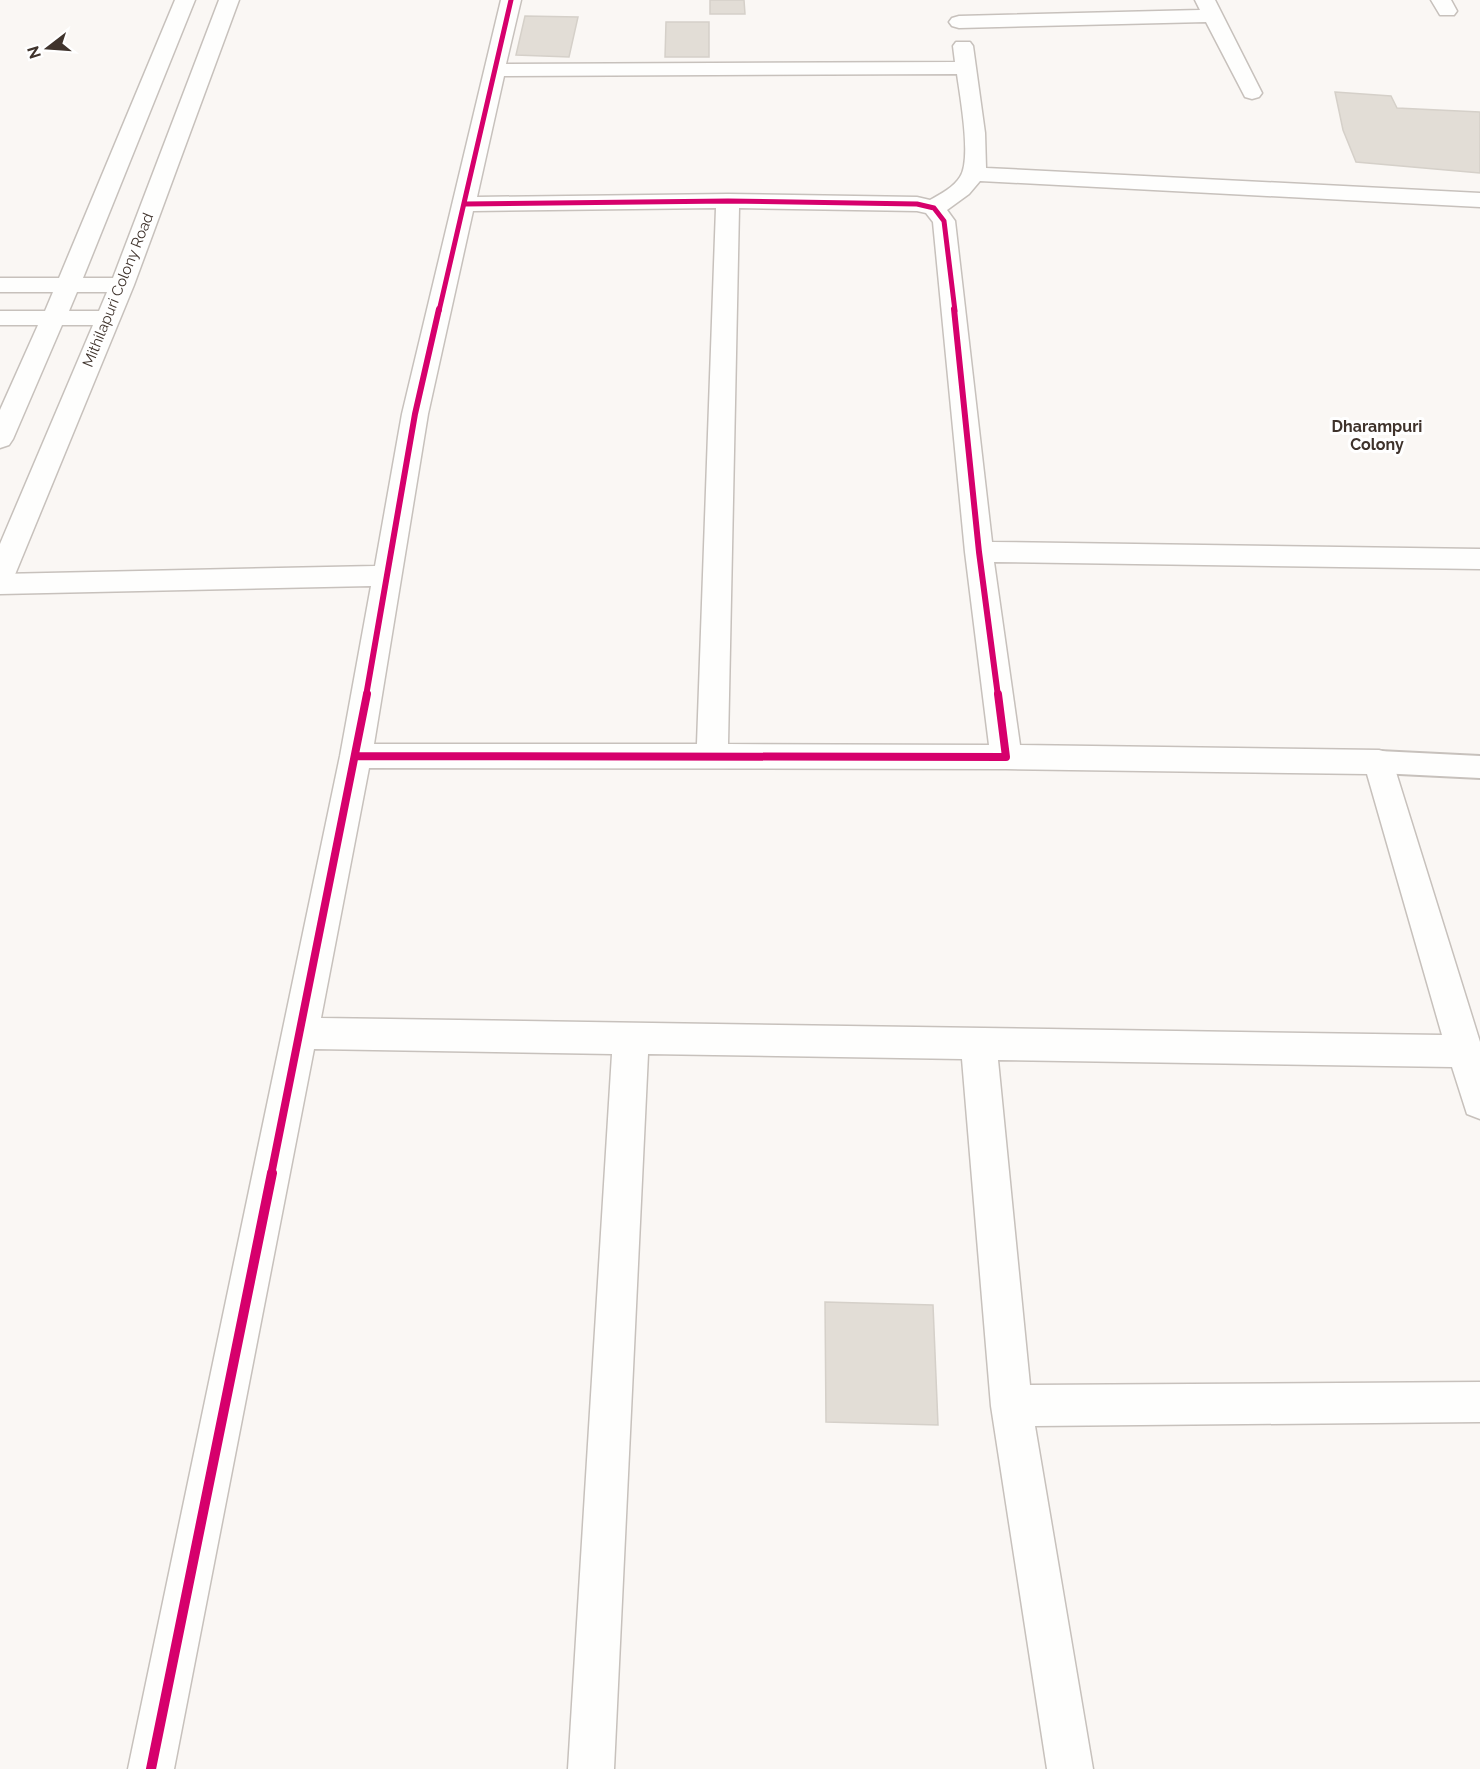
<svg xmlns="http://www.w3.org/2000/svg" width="1480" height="1769" font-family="Raleway,sans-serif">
<rect width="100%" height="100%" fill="#faf7f4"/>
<path fill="#e2ddd6" stroke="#d5d0c9" stroke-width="1.5" d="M 710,0 L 744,0 L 745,14 L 710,14 Z
M 525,16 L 578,17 L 569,57 L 516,55 Z
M 666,22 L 709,22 L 709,57 L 665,57 Z
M 1335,92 L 1391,96 L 1397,108 L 1480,112 L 1480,173 L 1356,162 L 1343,130 Z
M 825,1302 L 933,1305 L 938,1425 L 826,1422 Z"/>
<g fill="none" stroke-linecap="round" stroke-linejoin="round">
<g stroke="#c7c1bc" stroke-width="4">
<path id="lane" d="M 1379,751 L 1480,756 L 1480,778 L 1379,773 L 1369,769 L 1366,762 L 1369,755 Z"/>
</g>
<g stroke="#c7c1bc" stroke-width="3">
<path id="street" d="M 501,0 L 521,0 L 506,64 L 955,62 L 953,46 L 956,42 L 970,42 L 973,46 L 985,133 L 986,168 L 1480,193 L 1480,207 L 980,181 L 969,194 L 947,210 L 955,221 L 992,542 L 1480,549 L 1480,569 L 994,562 L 1020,745 L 1379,750 L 1390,753 L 1480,1042 L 1480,1119 L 1467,1114 L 1452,1067 L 998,1060 L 1030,1385 L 1480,1382 L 1480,1422 L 1035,1426 L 1093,1769 L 1047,1769 L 991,1406 L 962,1059 L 648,1054 L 614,1769 L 568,1769 L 612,1054 L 314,1049 L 174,1769 L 128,1769 L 340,756 L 371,586 L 0,594 L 0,574 L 375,566 L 402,414 ZM 957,74 C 960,96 972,160 960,177 C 954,187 941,194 930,200 L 917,197 L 728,194 L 477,197 L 504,76 ZM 716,208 L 697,744 L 374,744 L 428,414 L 473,211 ZM 739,208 L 917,211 L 926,213 L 933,222 L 965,552 L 989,745 L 728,744 ZM 369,768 L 1006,769 L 1367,774 L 1442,1035 L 321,1018 Z
M 1195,0 L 1215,0 L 1262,93 L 1259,97 L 1252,99 L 1245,97 L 1206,22 L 959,28 L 952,26 L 949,22 L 952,18 L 959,16 L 1200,10 Z
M 1431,0 L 1451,0 L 1457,11 L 1454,15 L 1440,15 Z"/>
</g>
<g stroke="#c7c1bc" stroke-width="3">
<path id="secondary" d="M 175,0 L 195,0 L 83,278 L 113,278 L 219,0 L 239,0 L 134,285 L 14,577 L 10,584 L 0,587 L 0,544 L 93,325 L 62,325 L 13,439 L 9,445 L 0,448 L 0,410 L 38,325 L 0,325 L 0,311 L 45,311 L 53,292 L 0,292 L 0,278 L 59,278 ZM 77,292 L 107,292 L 99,311 L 69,311 Z"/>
</g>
<use href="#lane" fill="#fefefd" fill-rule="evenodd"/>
<use href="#street" fill="#fefefd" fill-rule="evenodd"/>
<use href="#secondary" fill="#fefefd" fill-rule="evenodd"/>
<g stroke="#fff" stroke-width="8">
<path id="cycleway-far3" d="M 465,204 L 728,201 L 917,204 L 934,208 L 944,221 L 955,311
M 439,311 L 511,0"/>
</g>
<g stroke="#fff" stroke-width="9">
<path id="cycleway-far2" d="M 954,309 L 979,552 L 998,696
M 366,696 L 415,414 L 439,309"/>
</g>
<g stroke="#fff" stroke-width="11">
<path id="cycleway-far1" d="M 356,756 L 1006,757 L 998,694
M 271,1175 L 367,694"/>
</g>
<g stroke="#fff" stroke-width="14">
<path id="cycleway" d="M 151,1769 L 272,1173"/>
</g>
<use href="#cycleway-far3" stroke="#d6006c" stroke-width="5"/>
<use href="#cycleway-far2" stroke="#d6006c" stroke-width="6"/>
<use href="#cycleway-far1" stroke="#d6006c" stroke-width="8"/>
<use href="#cycleway" stroke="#d6006c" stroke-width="10"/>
</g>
<g text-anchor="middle" stroke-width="6" stroke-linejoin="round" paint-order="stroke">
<g font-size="15" fill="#3f332c" stroke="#fff">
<text transform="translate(118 290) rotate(-68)" y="5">Mithilapuri Colony Road</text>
</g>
<g font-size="16" font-weight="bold" fill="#3f332c" stroke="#fff">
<text x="1377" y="432">Dharampuri<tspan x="1377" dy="18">Colony</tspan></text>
</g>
</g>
<g transform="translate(48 48) rotate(253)" stroke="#ffffff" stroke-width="4.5" paint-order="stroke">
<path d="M0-4.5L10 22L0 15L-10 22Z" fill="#3f332c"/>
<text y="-9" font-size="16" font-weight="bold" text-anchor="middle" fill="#3f332c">N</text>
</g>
</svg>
